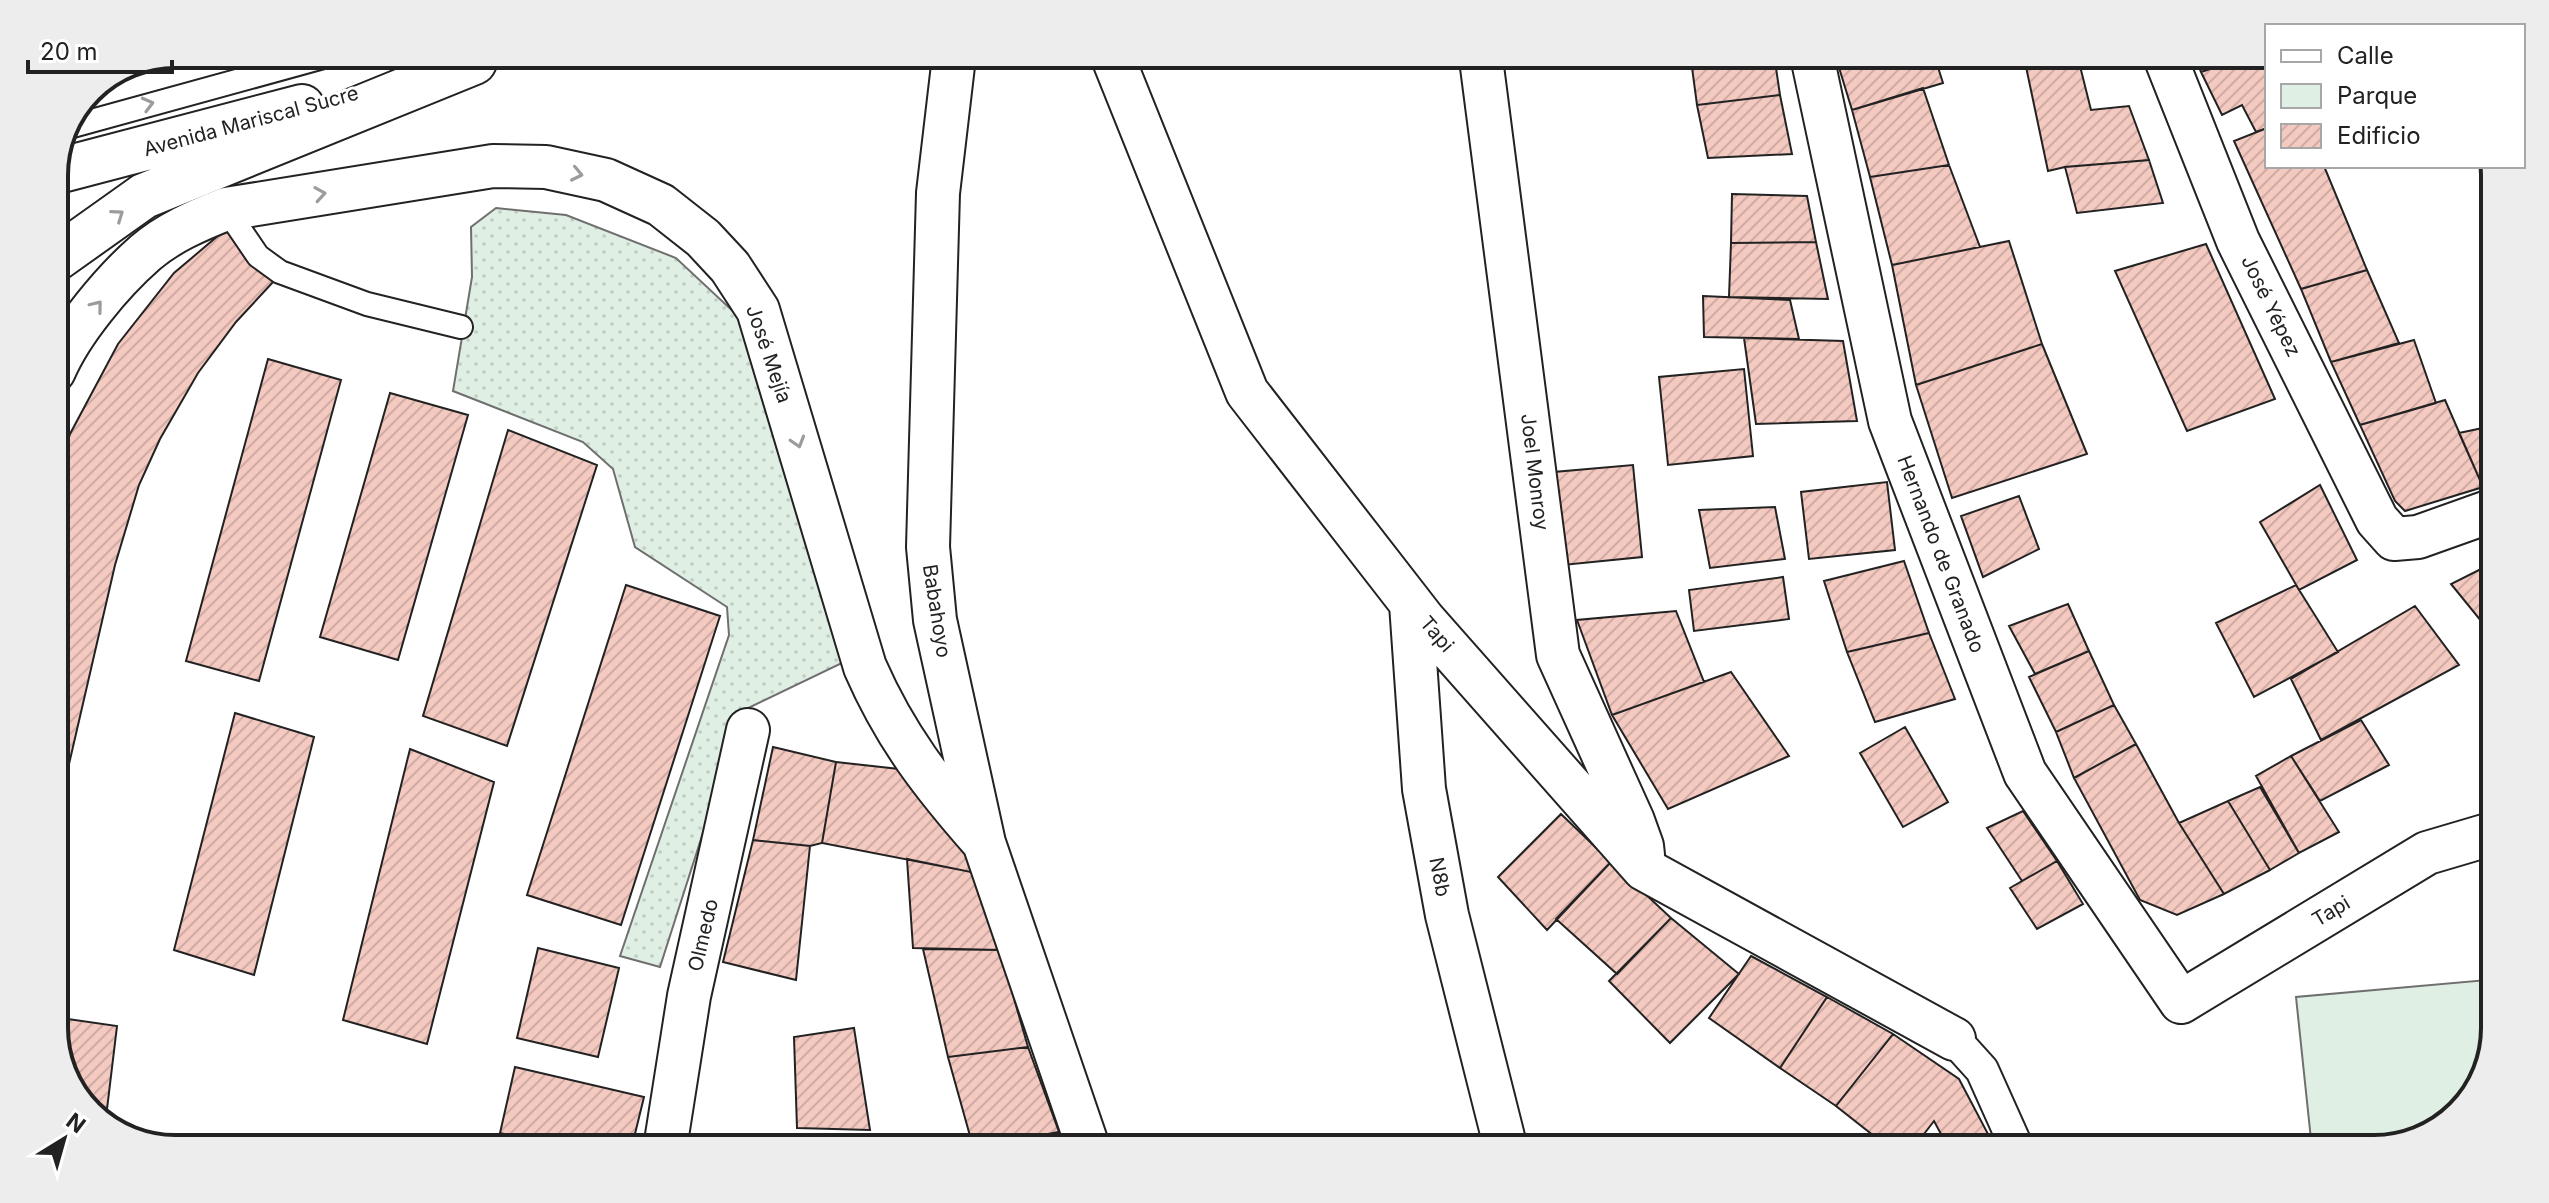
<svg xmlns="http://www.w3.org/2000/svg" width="2549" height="1203" font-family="Inter,sans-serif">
<defs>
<pattern id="green-dots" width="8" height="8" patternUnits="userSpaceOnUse" patternTransform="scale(2)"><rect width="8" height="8" fill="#e0efe3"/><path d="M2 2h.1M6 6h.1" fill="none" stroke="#c0cdc2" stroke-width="1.8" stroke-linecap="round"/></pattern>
<pattern id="building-hatch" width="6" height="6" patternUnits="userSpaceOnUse" patternTransform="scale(2)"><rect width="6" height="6" fill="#f3c9c0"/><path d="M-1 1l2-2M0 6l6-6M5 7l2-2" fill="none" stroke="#d0aca5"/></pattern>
</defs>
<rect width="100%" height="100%" fill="#fff"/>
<path fill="url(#green-dots)" stroke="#6f6f6f" stroke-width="2" d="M 496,208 L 566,215 L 676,258 L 737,315 L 842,663 L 742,711 L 660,967 L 620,956 L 729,635 L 727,607 L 635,547 L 613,469 L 583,442 L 453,391 L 472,277 L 471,227 Z"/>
<path fill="#e0efe3" stroke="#6f6f6f" stroke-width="2" d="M 2487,980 L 2486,1075 L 2441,1129 L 2375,1149 L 2312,1149 L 2296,997 Z"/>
<path fill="url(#building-hatch)" stroke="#222" stroke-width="2" d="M 1691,60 L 1775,61 L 1780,95 L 1697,105 Z
M 1837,61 L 1936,61 L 1943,83 L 1852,110 Z
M 2025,62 L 2079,62 L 2091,110 L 2129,106 L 2149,160 L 2065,167 L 2048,171 Z
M 2197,62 L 2228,63 L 2201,72 Z
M 2228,63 L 2267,63 L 2267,128 L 2256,132 L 2242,105 L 2222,115 L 2201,72 Z
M 1923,88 L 1949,165 L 1870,177 L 1852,110 Z
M 1780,95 L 1792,154 L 1708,158 L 1697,105 Z
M 2267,128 L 2267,166 L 2324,166 L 2367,270 L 2301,289 L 2234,141 Z
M 2149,160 L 2163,203 L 2077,213 L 2065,167 Z
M 1949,165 L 1980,247 L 1892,265 L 1870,177 Z
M 1732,194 L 1807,196 L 1816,242 L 1731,243 Z
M 226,229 L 274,281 L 236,322 L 198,373 L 160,439 L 139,485 L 115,565 L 54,829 L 54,486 L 70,434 L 118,344 L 174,273 Z
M 2009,241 L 2042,344 L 1916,385 L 1892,265 Z
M 1816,242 L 1828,299 L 1729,297 L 1731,243 Z
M 2206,244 L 2275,399 L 2187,431 L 2115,271 Z
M 2367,270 L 2399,343 L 2331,362 L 2301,289 Z
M 1703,296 L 1790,300 L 1799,339 L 1704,337 Z
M 1744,338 L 1843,341 L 1857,421 L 1756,424 Z
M 2414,340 L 2436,403 L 2360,425 L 2331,362 Z
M 2042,344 L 2087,454 L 1952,498 L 1916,385 Z
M 268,359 L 341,380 L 259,681 L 186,661 Z
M 1744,369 L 1753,456 L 1668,465 L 1659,377 Z
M 390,393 L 468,415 L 398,660 L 320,637 Z
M 2445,400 L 2483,487 L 2405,511 L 2395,501 L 2360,425 Z
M 2492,426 L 2492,484 L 2483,487 L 2459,433 Z
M 508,430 L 597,465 L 507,746 L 423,716 Z
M 1633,465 L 1642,557 L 1563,565 L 1554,472 Z
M 1887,482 L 1895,550 L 1809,559 L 1801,492 Z
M 2320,485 L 2357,560 L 2299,590 L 2260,522 Z
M 2019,496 L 2039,549 L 1983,577 L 1961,516 Z
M 1775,507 L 1785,559 L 1710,568 L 1699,510 Z
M 1904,561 L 1929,633 L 1847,652 L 1824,581 Z
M 2491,564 L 2490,632 L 2451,584 Z
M 1783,577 L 1789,619 L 1694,631 L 1689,590 Z
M 626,585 L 720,616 L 621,925 L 527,895 Z
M 2296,585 L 2338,652 L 2254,697 L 2216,623 Z
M 2068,604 L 2089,651 L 2035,674 L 2009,626 Z
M 2415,606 L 2459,665 L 2321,740 L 2291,679 Z
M 1676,611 L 1704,682 L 1612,715 L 1577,620 Z
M 1929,633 L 1955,699 L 1875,722 L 1847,652 Z
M 2089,651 L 2114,705 L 2056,732 L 2029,677 Z
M 1731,672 L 1789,756 L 1668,809 L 1612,715 Z
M 2114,705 L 2136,744 L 2074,778 L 2056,732 Z
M 235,713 L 314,737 L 254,975 L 174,950 Z
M 2361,720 L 2389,765 L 2320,801 L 2291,756 Z
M 1905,727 L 1948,802 L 1903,827 L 1860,753 Z
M 2136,744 L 2179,823 L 2224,894 L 2177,915 L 2140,900 L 2074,778 Z
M 773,747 L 836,762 L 822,843 L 810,846 L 753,840 Z
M 410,749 L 494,782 L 427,1044 L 343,1020 Z
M 2291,756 L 2339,832 L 2299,853 L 2256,776 Z
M 836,762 L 926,772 L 976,873 L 822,843 Z
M 2260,787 L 2299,853 L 2270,870 L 2228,801 Z
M 2228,801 L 2270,870 L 2224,894 L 2179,823 Z
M 2023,811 L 2057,861 L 2022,881 L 1987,828 Z
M 1561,814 L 1611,862 L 1547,930 L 1498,877 Z
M 753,840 L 810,846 L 796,980 L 723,962 Z
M 907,859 L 976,873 L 1000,950 L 913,948 Z
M 2057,861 L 2083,904 L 2037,929 L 2010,888 Z
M 1611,862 L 1671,918 L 1617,974 L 1556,919 Z
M 1671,918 L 1739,974 L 1670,1043 L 1609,981 Z
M 538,948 L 619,968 L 598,1057 L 517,1038 Z
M 923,949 L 1000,950 L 1028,1047 L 948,1057 Z
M 1751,956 L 1827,997 L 1780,1068 L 1709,1018 Z
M 1827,997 L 1893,1034 L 1836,1106 L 1780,1068 Z
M 54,1017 L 117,1026 L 107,1109 L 83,1105 L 79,1101 L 69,1076 L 70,1060 L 63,1059 L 54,1037 Z
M 854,1028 L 870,1130 L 797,1128 L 794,1037 Z
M 1893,1034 L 1959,1079 L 1988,1134 L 1964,1147 L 1948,1147 L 1934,1121 L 1914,1147 L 1888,1147 L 1836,1106 Z
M 1028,1047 L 1059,1132 L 1000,1143 L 972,1143 L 948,1057 Z
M 515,1067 L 644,1097 L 633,1142 L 532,1141 L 500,1133 Z
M 83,1105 L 107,1109 L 107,1123 Z
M 1059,1132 L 1062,1144 L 1000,1143 Z"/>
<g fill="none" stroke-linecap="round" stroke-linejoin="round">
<g stroke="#222" stroke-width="26">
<path id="service" d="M 73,126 L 331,55
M 226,209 L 258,256 L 280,272 L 367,304 L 461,327"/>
</g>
<g stroke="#222" stroke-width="36">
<path id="pedestrian" d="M 1954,1039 L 1982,1070 L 2017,1148"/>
</g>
<g stroke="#222" stroke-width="46">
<path id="minor" d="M 954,57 L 938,193 L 928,547 L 935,620 L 984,843 L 1087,1144
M 1113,58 L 1247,392 L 1424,620 L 1644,869 L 1954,1039
M 1481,59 L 1558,655 L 1633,821 L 1642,846 L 1643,855
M 1813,61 L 1890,421 L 2025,773 L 2181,1002 L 2427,853 L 2488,835
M 2167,62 L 2238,241 L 2377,520 L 2394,539 L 2418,537 L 2491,511
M 54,371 C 71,331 112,282 145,253 C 168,233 198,220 226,209 L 493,166 L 546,167 L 606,180 L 661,205 L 703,238 L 730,267 L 758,310 L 865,667 C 896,738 933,785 984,843
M 1411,604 L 1424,789 L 1447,915 L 1505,1145
M 666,1142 L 689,996 L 748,730"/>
</g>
<g stroke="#222" stroke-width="48">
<path id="primary" d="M 54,172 L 302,107
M 54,260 L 144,196 L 474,62"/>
</g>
<use href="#service" stroke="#fff" stroke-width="22"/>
<use href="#pedestrian" stroke="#fff" stroke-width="32"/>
<use href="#minor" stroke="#fff" stroke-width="42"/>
<use href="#primary" stroke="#fff" stroke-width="44"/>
</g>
<defs><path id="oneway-chevron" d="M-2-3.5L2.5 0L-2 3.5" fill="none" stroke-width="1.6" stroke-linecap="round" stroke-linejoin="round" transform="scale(2)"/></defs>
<g stroke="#9c9c9c">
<use href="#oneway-chevron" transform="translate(148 104) rotate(-15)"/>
<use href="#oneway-chevron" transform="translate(577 174) rotate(12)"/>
<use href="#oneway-chevron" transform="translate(320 194) rotate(-9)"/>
<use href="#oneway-chevron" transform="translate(118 215) rotate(-35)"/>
<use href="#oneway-chevron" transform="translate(97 306) rotate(-51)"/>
<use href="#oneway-chevron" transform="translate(798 442) rotate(73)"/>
</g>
<g text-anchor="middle" stroke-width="6" stroke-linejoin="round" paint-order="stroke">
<g font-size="20" fill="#222" stroke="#fff">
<text transform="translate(251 121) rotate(-15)" y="7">Avenida Mariscal Sucre</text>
<text transform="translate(2271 306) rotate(64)" y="7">José Yépez</text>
<text transform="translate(769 354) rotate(71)" y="7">José Mejía</text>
<text transform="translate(1535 472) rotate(83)" y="7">Joel Monroy</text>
<text transform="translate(1941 554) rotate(69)" y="7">Hernando de Granado</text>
<text transform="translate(937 611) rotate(81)" y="7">Babahoyo</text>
<text transform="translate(1437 634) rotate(49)" y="7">Tapi</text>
<text transform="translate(1440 877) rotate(79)" y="7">N8b</text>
<text transform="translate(2331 911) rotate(-31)" y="7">Tapi</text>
<text transform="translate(703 935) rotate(-77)" y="7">Olmedo</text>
</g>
</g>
<path d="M0 0H2549V1203H0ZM175 68H2374A107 107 0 0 1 2481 175V1028A107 107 0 0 1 2374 1135H175A107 107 0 0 1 68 1028V175A107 107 0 0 1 175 68Z" fill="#ededed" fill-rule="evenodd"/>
<path fill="none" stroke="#222" stroke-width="4" d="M175 68H2374A107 107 0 0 1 2481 175V1028A107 107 0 0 1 2374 1135H175A107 107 0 0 1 68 1028V175A107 107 0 0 1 175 68Z"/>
<rect x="2265" y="24" width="260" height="144" fill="#ffffff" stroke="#a7a7a7" stroke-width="2"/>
<rect x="2281" y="50" width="40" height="12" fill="#ffffff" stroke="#a7a7a7" stroke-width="2"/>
<text x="2337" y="64" font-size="24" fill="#222222">Calle</text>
<rect x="2281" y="84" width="40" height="24" fill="#e0efe3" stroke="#a7a7a7" stroke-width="2"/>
<text x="2337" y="104" font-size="24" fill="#222222">Parque</text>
<rect x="2281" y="124" width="40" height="24" fill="url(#building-hatch)" stroke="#a7a7a7" stroke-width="2"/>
<text x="2337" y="144" font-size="24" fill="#222222">Edificio</text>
<g transform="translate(64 1139) rotate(37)" stroke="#ffffff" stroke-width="6" paint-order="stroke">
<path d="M0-6L14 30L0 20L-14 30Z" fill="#222222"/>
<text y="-12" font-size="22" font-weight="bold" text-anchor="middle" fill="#222222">N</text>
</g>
<path d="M28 60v12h144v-12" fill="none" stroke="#222222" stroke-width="4"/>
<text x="40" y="60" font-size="24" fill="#222222" stroke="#ffffff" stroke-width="6" paint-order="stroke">20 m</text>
</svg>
